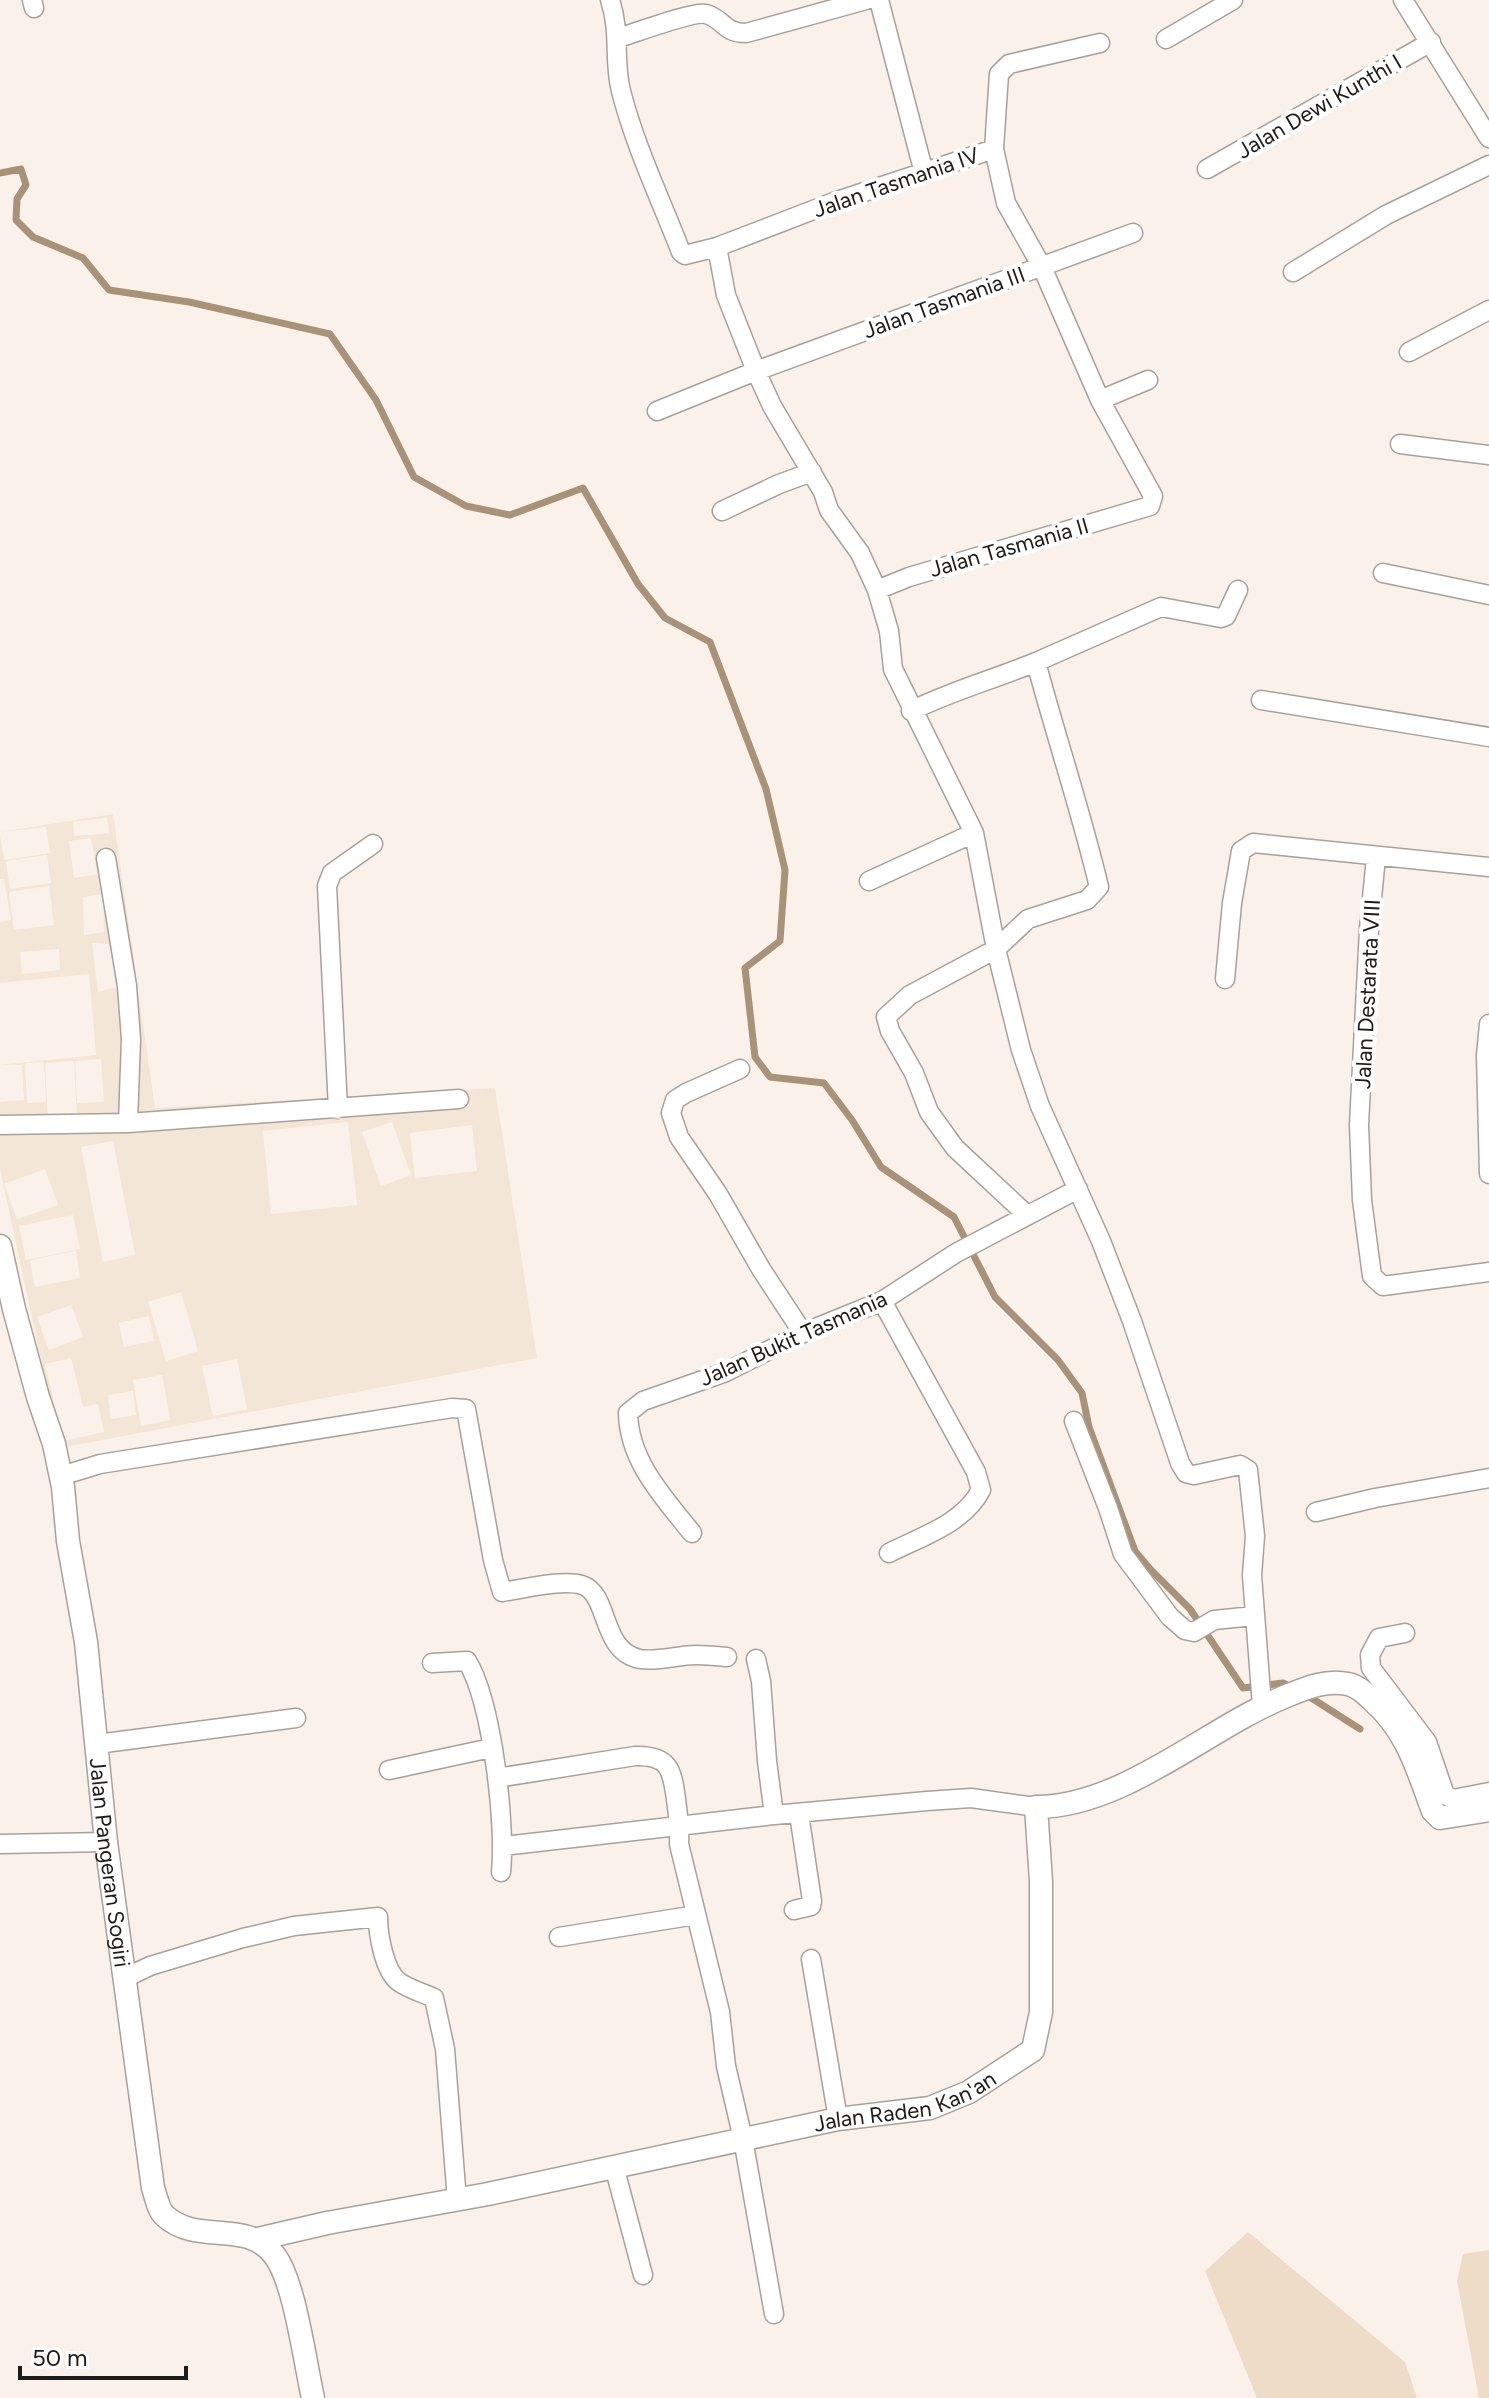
<svg xmlns="http://www.w3.org/2000/svg" width="1489" height="2398" font-family="Figtree,sans-serif">
<rect width="100%" height="100%" fill="#faf2ea"/>
<path fill="#f3e6d7" fill-rule="evenodd" d="M 113,814 L 155,1108 L 495,1088 L 537,1358 L 60,1448 L 0,1169 L 0,1102 L 24,1100 L 22,1065 L 0,1065 L 96,1055 L 89,974 L 0,983 L 0,922 L 11,920 L 4,879 L 0,879 L 0,835 L 4,860 L 50,853 L 46,827 L 0,832 ZM 107,818 L 109,833 L 74,836 L 73,822 ZM 91,838 L 97,874 L 74,878 L 69,841 ZM 47,855 L 51,883 L 10,889 L 6,861 ZM 49,886 L 54,925 L 14,930 L 9,892 ZM 103,894 L 104,932 L 84,935 L 83,897 ZM 92,943 L 109,944 L 116,987 L 98,992 ZM 59,949 L 60,970 L 22,974 L 20,952 ZM 101,1059 L 104,1102 L 77,1103 L 75,1061 ZM 74,1061 L 77,1119 L 48,1121 L 45,1063 ZM 44,1062 L 46,1102 L 27,1103 L 25,1063 ZM 348,1122 L 357,1205 L 271,1214 L 263,1131 ZM 392,1122 L 411,1175 L 381,1186 L 362,1132 ZM 472,1125 L 477,1171 L 415,1178 L 410,1133 ZM 113,1141 L 135,1255 L 103,1262 L 81,1147 ZM 45,1169 L 58,1205 L 17,1219 L 4,1184 ZM 73,1215 L 80,1249 L 26,1260 L 19,1226 ZM 76,1251 L 80,1278 L 35,1287 L 30,1260 ZM 181,1292 L 198,1351 L 166,1361 L 148,1302 ZM 71,1305 L 83,1337 L 49,1350 L 37,1317 ZM 149,1316 L 154,1341 L 124,1347 L 119,1323 ZM 71,1358 L 83,1407 L 98,1404 L 104,1432 L 63,1441 L 45,1364 ZM 237,1359 L 247,1409 L 213,1416 L 202,1366 ZM 162,1375 L 170,1420 L 141,1426 L 133,1380 ZM 133,1391 L 136,1415 L 111,1419 L 108,1395 Z"/>
<path fill="#eedcc9" d="M 1248,2232 L 1405,2362 L 1417,2398 L 1257,2398 L 1205,2271 Z
M 1489,2250 L 1489,2398 L 1479,2398 L 1457,2281 L 1463,2254 Z"/>
<g fill="none" stroke-linecap="round" stroke-linejoin="round">
<path stroke="#a9927a" stroke-width="7" d="M 0,173 L 21,169 L 26,185 L 17,199 L 16,220 L 33,237 L 83,258 L 109,290 L 189,302 L 330,334 L 376,400 L 414,477 L 466,506 L 510,515 L 583,488 L 638,584 L 665,618 L 710,642 L 766,789 L 785,870 L 780,941 L 745,968 L 755,1057 L 770,1077 L 824,1083 L 852,1120 L 881,1167 L 954,1217 L 995,1297 L 1058,1360 L 1082,1393 L 1089,1427 L 1135,1551 L 1151,1570 L 1190,1609 L 1243,1688 L 1283,1683 L 1294,1688
M 1305,1694 L 1360,1729"/>
<g stroke="#a9a199" stroke-width="21">
<path id="minor" d="M 32,0 L 34,8
M 610,0 C 621,33 613,60 621,91 C 635,146 660,198 681,252 L 685,255 L 717,247 L 834,202 L 994,149 L 999,74 L 1009,64 L 1100,43
M 879,0 L 924,173
M 1403,0 L 1489,138
M 618,38 C 635,33 693,11 706,14 C 724,19 723,33 746,33 L 866,0
M 1166,39 L 1233,0
M 994,149 L 1006,203 L 1042,267 L 1100,400 L 1148,380
M 1207,169 L 1431,42
M 717,247 L 726,295 L 756,371 L 772,406 L 823,492 L 829,510 L 860,553 L 877,590 L 889,631 L 893,669 L 974,833 L 996,949 L 1021,1050 L 1040,1106 L 1101,1241 L 1132,1321 L 1180,1463 L 1186,1473 L 1194,1475 L 1240,1465 L 1248,1470 L 1255,1536 L 1252,1575 L 1262,1706
M 1293,272 L 1386,215 L 1489,165
M 1409,352 L 1489,310
M 657,411 L 756,371 L 1133,233
M 1400,444 L 1489,455
M 722,511 L 779,484 L 812,472
M 1383,573 L 1489,595
M 877,590 L 909,577 L 1150,506 L 1153,496 L 1100,400
M 1261,700 L 1489,737
M 911,711 C 951,691 995,679 1036,662
M 1376,857 L 1369,929 L 1359,1125 L 1362,1200 L 1372,1276 L 1383,1286 L 1489,1272
M 869,881 L 974,833
M 1225,979 L 1232,903 L 1241,851 L 1253,843 L 1489,867
M 1489,1024 L 1486,1055 L 1489,1174
M 740,1069 L 686,1093 L 675,1100 L 671,1113 L 679,1137 L 718,1194 L 761,1269 L 803,1333
M 338,1109 L 327,886 L 332,873 L 373,844
M 128,1123 L 459,1099
M 0,1125 L 128,1123 L 131,1039 L 127,986 L 106,858
M 1027,1215 L 955,1148 L 929,1112 L 914,1073 L 890,1031 L 886,1017 L 910,995 L 996,949 L 1028,919 L 1087,900 L 1099,887 C 1081,811 1056,737 1036,662 L 1161,607 L 1221,618 L 1226,616 L 1238,590
M 882,1301 L 976,1472 L 981,1490 C 963,1524 922,1536 889,1553
M 1074,1421 L 1108,1508 L 1123,1554 L 1170,1617 L 1185,1630 L 1194,1632 L 1214,1620 L 1254,1616
M 61,1476 L 100,1464 L 452,1408 L 466,1409 L 493,1560 L 502,1592 C 523,1589 562,1579 582,1585 C 610,1594 600,1651 640,1659 C 657,1662 678,1655 696,1655 C 706,1655 716,1656 727,1657
M 1316,1512 L 1375,1498 L 1489,1478
M 692,1533 C 663,1497 629,1461 628,1413 L 643,1401 L 726,1372 L 803,1333 L 882,1301 L 956,1253 L 1078,1189
M 1405,1633 L 1379,1638 L 1370,1655 L 1371,1668 L 1427,1742 L 1445,1795 L 1453,1799 L 1489,1792
M 756,1659 L 761,1681 L 767,1761 L 774,1815
M 432,1663 L 467,1661 C 492,1702 506,1823 501,1872
M 97,1744 L 296,1718
M 389,1770 L 491,1748
M 497,1778 L 635,1756 C 669,1755 672,1769 676,1799 C 678,1814 680,1829 679,1844 L 720,2012 L 726,2066 L 743,2139 L 774,2314
M 0,1844 L 106,1842
M 504,1846 L 774,1815 L 927,1801 L 971,1798 L 1036,1807
M 794,1910 L 811,1906 L 812,1901 L 799,1814
M 559,1937 L 696,1915
M 811,1959 L 838,2119
M 125,1978 L 150,1966 L 243,1938 L 294,1926 L 378,1917 C 378,1934 384,1971 399,1982 C 409,1989 423,1993 434,1998 L 445,2049 L 457,2200
M 614,2166 L 643,2275"/>
</g>
<g stroke="#a9a199" stroke-width="25">
<g id="tertiary">
<path id="s1" d="M 0,1246 L 14,1309 L 38,1397 L 54,1444 L 63,1487 L 68,1541 L 86,1642 L 106,1842 L 153,2188 C 156,2196 158,2210 165,2216 C 198,2246 247,2218 275,2256 C 295,2283 305,2363 313,2398"/>
<path id="s2" d="M 258,2239 L 327,2223 L 488,2194 L 838,2119 L 930,2108 L 969,2092 L 1033,2050 L 1041,2012 L 1041,1881 L 1036,1807 C 1123,1807 1206,1729 1284,1697 C 1304,1689 1325,1679 1348,1684 C 1358,1686 1366,1694 1373,1701 C 1408,1732 1417,1769 1433,1811 L 1440,1818 L 1489,1810"/>
</g>
</g>
<use href="#minor" stroke="#fff" stroke-width="18"/>
<use href="#tertiary" stroke="#fff" stroke-width="22"/>
</g>
<g text-anchor="middle" stroke-width="8" stroke-linejoin="round" paint-order="stroke">
<g font-size="22" fill="#1e1c19" stroke="#fff">
<text transform="translate(1319 106) rotate(-30)" y="8">Jalan Dewi Kunthi I</text>
<text transform="translate(896 182) rotate(-19)" y="8">Jalan Tasmania IV</text>
<text transform="translate(944 302) rotate(-20)" y="8">Jalan Tasmania III</text>
<text transform="translate(1009 547) rotate(-16)" y="8">Jalan Tasmania II</text>
<text transform="translate(1367 994) rotate(-87)" y="8">Jalan Destarata VIII</text>
<text transform="translate(793 1338) rotate(-24)" y="8">Jalan Bukit Tasmania</text>
<text dy="8" stroke="none"><textPath href="#s1" startOffset="628">Jalan Pangeran Sogiri</textPath></text>
<text dy="8" stroke="none"><textPath href="#s2" startOffset="662">Jalan Raden Kan'an</textPath></text>
</g>
</g>
<path d="M20 2366v12h166v-12" fill="none" stroke="#1e1c19" stroke-width="4"/>
<text x="32" y="2366" font-size="24" fill="#1e1c19" stroke="#ffffff" stroke-width="6" paint-order="stroke">50 m</text>
</svg>
